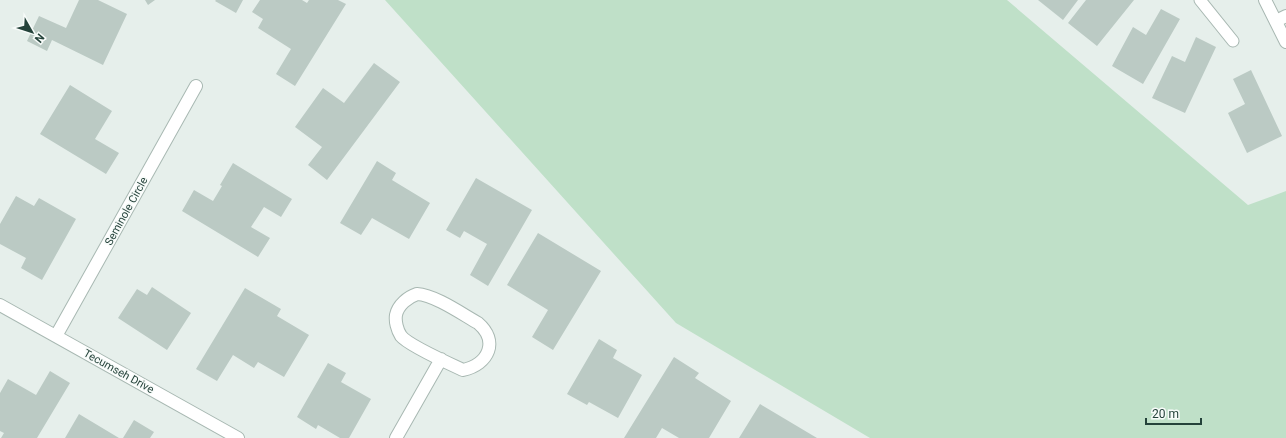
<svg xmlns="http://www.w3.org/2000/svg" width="1286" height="438" font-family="Roboto,sans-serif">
<rect width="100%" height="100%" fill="#e6efeb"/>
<path fill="#bfe0c8" d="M 385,0 L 1007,0 L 1248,205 L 1286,191 L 1286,438 L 870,438 L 676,323 Z"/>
<path fill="#bbcac4" d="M 79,0 L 98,0 L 127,14 L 103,65 L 52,40 L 47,51 L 27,41 L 39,16 L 66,28 Z
M 145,0 L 155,0 L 148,5 Z
M 216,0 L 243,0 L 236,13 L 215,1 Z
M 260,0 L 302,0 L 307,3 L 309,0 L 338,0 L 346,4 L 295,86 L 276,74 L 291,49 L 258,28 L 263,19 L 252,12 Z
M 1038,0 L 1078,0 L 1063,20 Z
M 1086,0 L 1134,0 L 1097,46 L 1068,23 Z
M 1161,9 L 1180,19 L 1143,84 L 1112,66 L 1133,27 L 1146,35 Z
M 1196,37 L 1216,47 L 1185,113 L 1152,98 L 1172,56 L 1185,62 Z
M 374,63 L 400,82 L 327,180 L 308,165 L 322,147 L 295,127 L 323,88 L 344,103 Z
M 1251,70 L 1282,136 L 1247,153 L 1228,113 L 1245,104 L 1233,79 Z
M 70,85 L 112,111 L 95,139 L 119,153 L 106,174 L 40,134 Z
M 377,161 L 396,173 L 392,180 L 430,203 L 409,239 L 372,218 L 361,235 L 340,223 Z
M 233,163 L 292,199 L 281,217 L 264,207 L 251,227 L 270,238 L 258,257 L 182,211 L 194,190 L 213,201 L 222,186 L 220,185 Z
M 476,178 L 532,210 L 488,286 L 470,275 L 487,244 L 464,231 L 460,238 L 446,230 Z
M 16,196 L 34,206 L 39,198 L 76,219 L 42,280 L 21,268 L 26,258 L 0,244 L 0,224 Z
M 538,233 L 601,271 L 553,350 L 532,337 L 548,310 L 507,285 Z
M 152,287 L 191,313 L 167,350 L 118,318 L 137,289 L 147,295 Z
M 245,288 L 281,309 L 277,316 L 309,335 L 284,377 L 258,362 L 254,368 L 233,355 L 217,381 L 196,369 Z
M 599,339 L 617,350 L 613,358 L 642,375 L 618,418 L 589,402 L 587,405 L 567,394 Z
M 674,357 L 699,373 L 695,378 L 731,401 L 709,438 L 679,438 L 662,428 L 656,438 L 624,438 Z
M 328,363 L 346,373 L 341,382 L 371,399 L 349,438 L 340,438 L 318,425 L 316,429 L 297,417 Z
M 50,371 L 70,383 L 37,438 L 1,438 L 4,433 L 0,431 L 0,393 L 8,379 L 36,395 Z
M 760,404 L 817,438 L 739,438 Z
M 79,414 L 119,438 L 65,438 Z
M 134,420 L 154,432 L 150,438 L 123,438 Z"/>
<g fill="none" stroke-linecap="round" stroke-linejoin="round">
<g stroke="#a8b8b2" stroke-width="13">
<path id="service" d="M 1200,0 L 1233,41"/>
</g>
<g stroke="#a8b8b2" stroke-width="14">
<path id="minor" d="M 1276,21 L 1286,16
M 417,294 C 435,295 462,314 478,323 C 499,341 489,364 463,370 C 450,364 408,345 401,336 C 397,330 395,321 396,315 C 398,305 408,297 417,294 Z
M 0,305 L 238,438
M 56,336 L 196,86
M 396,438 L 441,359"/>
</g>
<g stroke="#a8b8b2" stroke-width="14">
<path id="tertiary" d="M 1265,0 L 1286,42"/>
</g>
<use href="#service" stroke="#fff" stroke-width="11"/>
<use href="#minor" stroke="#fff" stroke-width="12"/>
<use href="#tertiary" stroke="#fff" stroke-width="12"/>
</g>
<g text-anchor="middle" stroke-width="3" stroke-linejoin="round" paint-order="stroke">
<g font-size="11" fill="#24423a" stroke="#f7fbf9">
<text transform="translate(126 211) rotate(-61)" y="4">Seminole Circle</text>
<text transform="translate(119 371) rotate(29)" y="4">Tecumseh Drive</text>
</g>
</g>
<g transform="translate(32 32) rotate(129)" stroke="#f7fbf9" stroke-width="3" paint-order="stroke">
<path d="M0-3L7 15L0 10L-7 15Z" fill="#24423a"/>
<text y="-6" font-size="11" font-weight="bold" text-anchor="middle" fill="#24423a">N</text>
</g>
<path d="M1146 418v6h55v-6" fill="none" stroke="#24423a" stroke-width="2"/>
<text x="1152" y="418" font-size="12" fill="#24423a" stroke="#f7fbf9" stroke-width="3" paint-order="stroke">20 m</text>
</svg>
